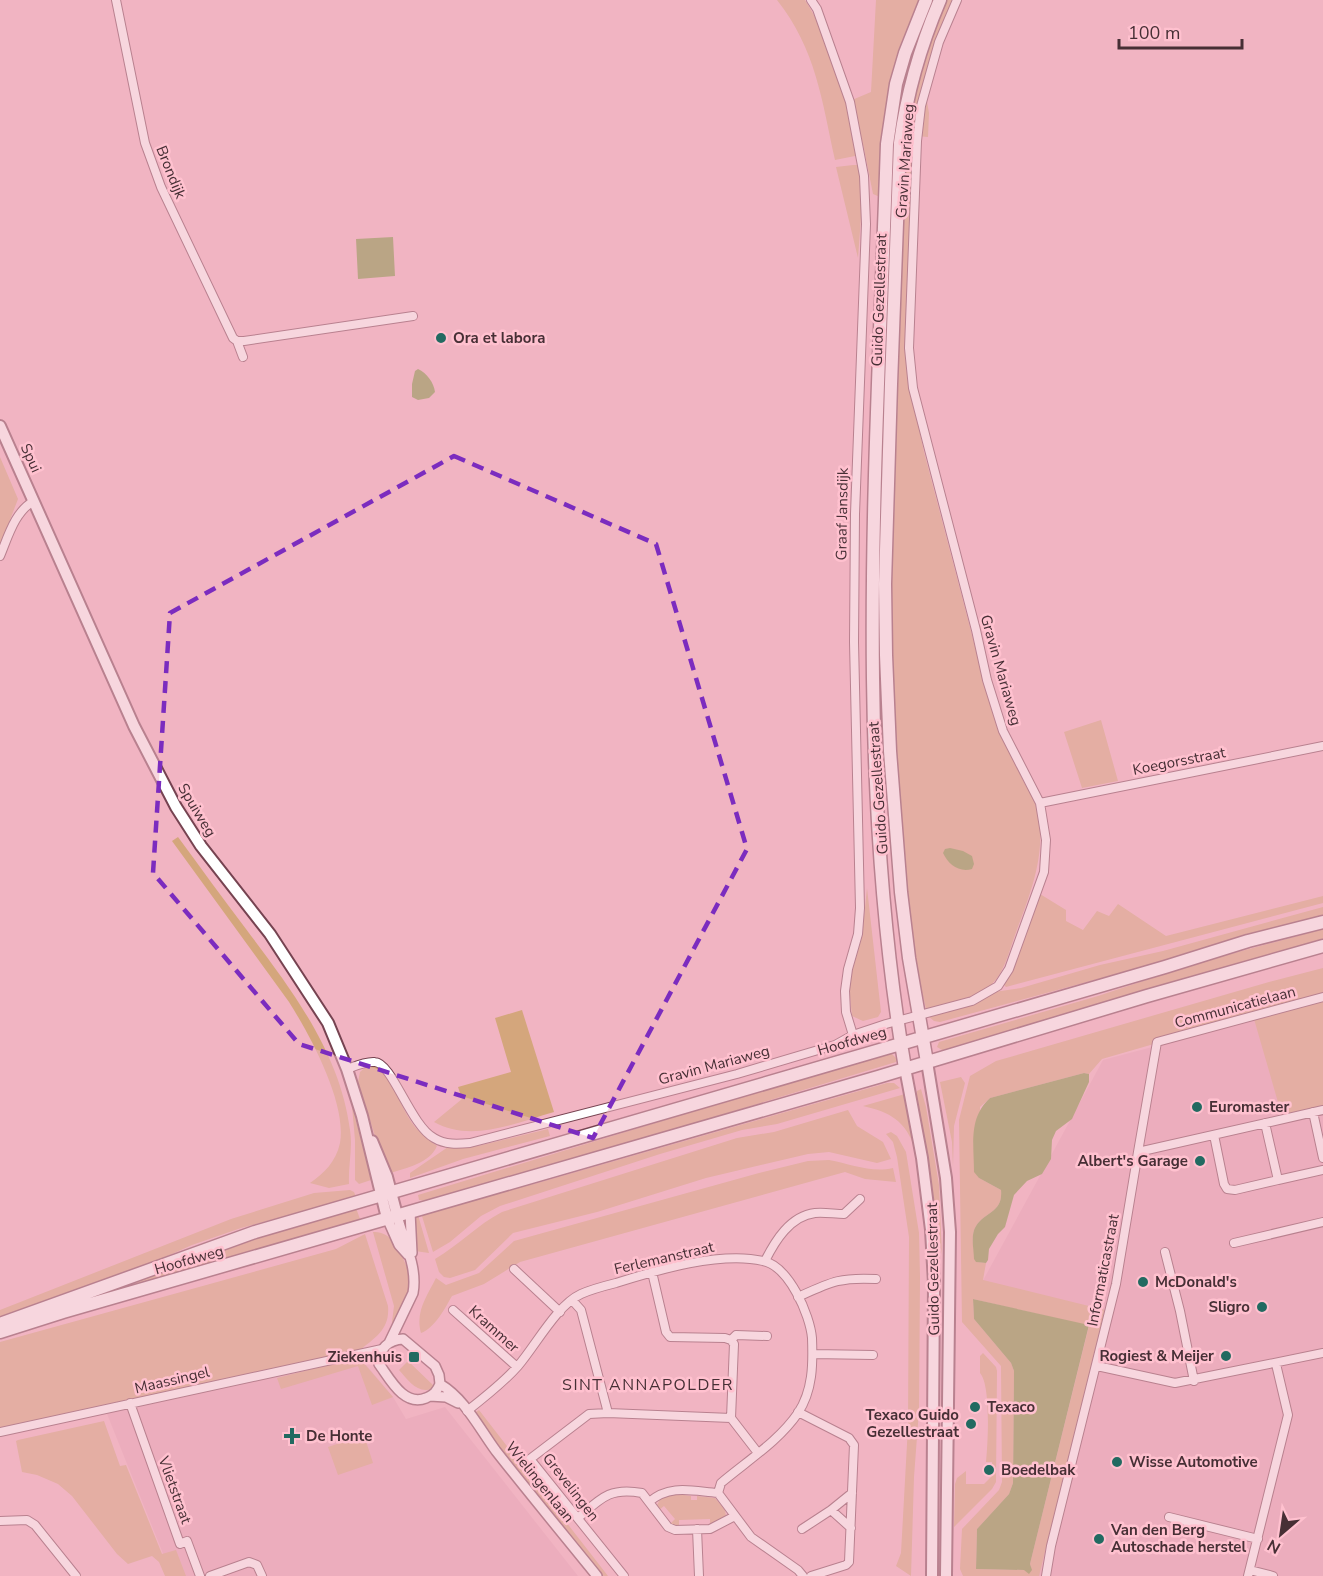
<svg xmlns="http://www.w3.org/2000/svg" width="1323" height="1576" font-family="'Nunito Sans',sans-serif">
<rect width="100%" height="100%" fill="#f1b4c2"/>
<path fill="#e7a5b5" d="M 1323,1002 L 1323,1576 L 1028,1576 L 1090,1325 L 974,1297 L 1103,1060 Z
M 352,1359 L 362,1361 L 367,1366 L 393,1397 L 406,1419 L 445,1407 L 578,1576 L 172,1576 L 91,1374 Z"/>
<path fill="#d4a67c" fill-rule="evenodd" d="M 777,0 L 805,0 C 833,44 844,95 857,146 L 855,156 L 835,160 C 822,101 816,49 777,0 Z
M 876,0 L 921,0 L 900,53 L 880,197 L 873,194 L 864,149 L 852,100 L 871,92 Z
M 945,0 L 960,0 L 941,44 L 926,96 L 929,113 L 928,137 L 916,136 L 906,367 L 924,452 L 988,696 C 996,725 1009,749 1021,776 C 1026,787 1034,798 1037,809 C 1048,854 1029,896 1014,938 C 1009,952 1004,972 993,983 C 980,996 944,1006 926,1009 L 912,949 L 904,887 L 905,857 L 891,690 L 891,531 L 905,136 L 917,73 Z
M 853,165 L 859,165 L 861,179 L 862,204 L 858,258 L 836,167 Z
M 0,457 L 18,499 L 0,546 Z
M 1101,720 L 1118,781 L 1082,788 L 1064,732 Z
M 178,837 C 201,868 223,899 246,929 C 291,989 340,1052 350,1130 C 353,1148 348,1166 349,1184 L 329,1188 L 310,1183 C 324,1173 336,1162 340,1143 C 347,1103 310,1035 289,1002 L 172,841 Z
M 867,888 L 881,1012 L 878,1017 L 863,1021 L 852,1016 L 849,987 L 851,969 L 862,937 Z
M 1040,894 L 1066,910 L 1066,921 L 1083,930 L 1097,911 L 1109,916 L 1118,904 L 1166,936 L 1323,896 L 1323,903 L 1006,987 L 1003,984 L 1013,967 Z
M 1323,907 L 1323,918 L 940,1022 L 934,1021 L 928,1016 L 971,1004 L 994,992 L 1021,988 L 1100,965 L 1163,951 Z
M 1323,929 L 1323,942 L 952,1049 L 942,1050 L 937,1047 L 939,1042 L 1098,996 L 1194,964 Z
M 1323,968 L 1323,995 L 1102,1059 L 1089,1074 L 1084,1073 L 990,1098 L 980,1107 L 979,1178 L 1001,1190 C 1003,1213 985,1211 976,1226 C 970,1235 974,1250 975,1259 L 977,1262 L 986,1263 L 983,1280 L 1105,1310 L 1039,1576 L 963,1576 L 960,1569 L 962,1529 L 999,1490 L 1002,1482 L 1001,1366 L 962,1322 L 959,1120 L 970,1076 L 996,1061 L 1269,982 ZM 973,1299 L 1089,1326 L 1030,1564 L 1031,1568 L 1024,1570 L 976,1569 L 977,1529 L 1009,1494 L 1013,1483 L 1014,1371 L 1011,1363 L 974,1319 Z
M 1323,1000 L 1323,1106 L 1282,1116 L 1254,1019 Z
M 522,1010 L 554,1112 C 516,1123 471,1143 434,1122 L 462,1099 L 458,1087 L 511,1072 L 495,1018 Z
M 882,1054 L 892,1054 L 897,1059 L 896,1062 L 642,1139 L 426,1201 L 419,1200 L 418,1195 Z
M 368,1065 L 380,1068 C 394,1084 400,1105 412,1123 C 419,1133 428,1138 437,1146 C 430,1163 406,1168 391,1173 L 381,1155 L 358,1082 L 360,1072 Z
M 961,1077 L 965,1083 L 954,1126 L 953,1167 L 952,1142 L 940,1082 Z
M 887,1083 L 894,1083 L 900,1088 L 777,1124 L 742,1130 L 660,1154 L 500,1206 L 481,1216 L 450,1242 L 433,1252 L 421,1213 L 503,1190 L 534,1184 Z
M 921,1089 L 926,1107 L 939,1185 L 942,1255 L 916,1095 L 917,1091 Z
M 905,1094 L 915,1149 C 906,1121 890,1112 863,1106 Z
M 352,1106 L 371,1177 L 371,1180 L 359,1184 L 355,1180 L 355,1140 Z
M 848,1110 L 857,1126 L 883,1142 L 891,1159 L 877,1163 L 829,1152 L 808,1154 L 706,1178 L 597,1212 L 513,1233 L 475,1270 L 450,1278 L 444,1277 L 439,1272 L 435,1259 C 459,1245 477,1225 502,1212 L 737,1138 L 774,1132 Z
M 548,1129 L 550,1136 L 463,1159 L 410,1178 L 410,1173 L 448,1147 L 478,1146 Z
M 891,1132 L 897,1136 L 906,1152 L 919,1233 L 920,1277 L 919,1410 L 914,1477 L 911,1576 L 896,1566 L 901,1553 L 908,1426 L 909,1237 L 897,1157 L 893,1142 L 886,1134 Z
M 829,1160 C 851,1164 871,1173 893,1168 L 896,1182 L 865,1179 L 845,1172 L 520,1262 L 484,1284 L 452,1296 C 445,1308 435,1328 421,1333 C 415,1312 427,1296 436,1278 L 446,1285 L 479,1273 L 514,1241 L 759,1173 L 808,1161 Z
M 350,1190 L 354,1192 L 356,1197 L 241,1228 L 192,1245 L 141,1268 L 0,1322 L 0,1310 L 231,1219 L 314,1193 Z
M 356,1208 L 360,1219 L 137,1285 L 134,1283 L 225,1248 Z
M 418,1215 L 429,1253 L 415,1251 L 413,1221 Z
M 373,1232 C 397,1231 403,1261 412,1279 L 411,1285 L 395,1326 L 392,1322 L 394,1306 Z
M 365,1234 L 388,1306 C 390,1329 376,1337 360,1350 L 0,1428 L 0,1342 L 336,1249 Z
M 983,1353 L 996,1367 L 997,1371 L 996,1482 L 992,1489 L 954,1527 L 955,1484 L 957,1478 L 966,1471 L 966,1484 L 984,1484 L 991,1477 L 992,1462 L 986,1462 C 988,1443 991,1385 980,1373 L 980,1356 Z
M 352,1359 L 362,1361 L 393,1397 L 372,1405 L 358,1366 L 281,1389 L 277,1378 Z
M 408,1361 L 434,1386 L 432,1389 C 417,1394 408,1380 399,1370 Z
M 479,1410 L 608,1576 L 603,1576 L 473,1414 Z
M 104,1421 L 120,1466 L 126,1465 L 162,1554 L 176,1550 L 186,1576 L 165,1576 L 159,1562 L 152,1556 L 128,1564 L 117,1554 L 72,1496 L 58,1484 L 37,1475 L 22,1472 L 16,1441 L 18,1440 Z
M 364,1435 L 373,1463 L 338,1475 L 328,1447 Z
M 669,1493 L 691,1496 L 691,1500 L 697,1500 L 697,1496 L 715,1498 L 725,1510 L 726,1516 L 710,1526 L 710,1519 L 679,1520 L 679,1527 L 670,1524 L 675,1519 L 664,1506 L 659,1510 L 657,1505 L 662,1496 Z"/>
<path fill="#79933b" d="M 393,237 L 395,276 L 358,279 L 356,239 Z
M 418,369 C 427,373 434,383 435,392 L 429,398 L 418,400 L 412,397 L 412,384 L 415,371 Z
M 950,848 L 963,851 L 972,856 L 974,864 L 972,869 C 959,873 948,864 943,853 L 945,849 Z
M 1084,1073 L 1089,1074 L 1089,1082 L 1072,1119 L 1056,1131 L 1052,1140 L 1051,1159 L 1042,1174 L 1027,1181 L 1014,1195 L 1005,1227 L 998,1234 L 989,1249 L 988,1260 L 986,1263 L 976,1262 L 974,1259 C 974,1250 970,1235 976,1226 C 985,1211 1003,1213 1001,1190 L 979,1178 L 974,1172 C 974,1145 968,1118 990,1098 Z
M 973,1299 L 1089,1325 L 1030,1564 L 1032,1570 L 1029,1574 L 1024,1570 L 976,1569 L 977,1529 L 1009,1494 L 1013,1483 L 1014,1371 L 1011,1363 L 974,1319 Z"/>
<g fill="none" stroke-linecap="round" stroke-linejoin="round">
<g stroke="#764351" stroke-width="10">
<path id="minor" d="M 116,0 L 145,143 L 161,187 L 233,338 L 237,341 L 244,341 L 413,316
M 811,0 L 817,9 L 850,102 L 864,176 L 866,224 L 855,514 L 854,642 L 860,908 L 858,934 L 848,969 L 845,991 L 846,1012 L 853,1035
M 237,341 L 243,357
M 0,556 C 8,537 15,511 34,501
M 1040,803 L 1323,746
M 347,1069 C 355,1066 366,1061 375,1062 C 392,1063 411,1126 434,1138 C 445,1145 458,1144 470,1143 L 737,1074 L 835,1045 L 853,1035 L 886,1024 L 972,1001 L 998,986 L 1009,969 L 1044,872 L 1046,840 L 1040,803 L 1003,731 L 987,680 L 976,630 L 913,388 L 909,348 L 917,141 L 921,106 L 939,42 L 957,0
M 1313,1112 L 1323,1158
M 1214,1135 L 1224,1184 L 1227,1189 L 1235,1190 L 1278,1180 L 1265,1123
M 1138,1152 L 1157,1042 L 1323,997
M 1278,1180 L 1323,1170
M 1234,1243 L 1323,1222
M 1165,1252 L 1180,1311 L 1194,1381
M 765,1261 C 775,1241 790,1216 815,1213 C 824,1212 835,1214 844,1214 L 860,1199
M 514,1269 L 560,1312
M 652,1272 L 666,1332 L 670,1337 L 725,1338 L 731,1340 L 734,1344 L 731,1418 L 758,1453
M 798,1297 C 831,1282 840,1277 876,1279
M 572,1300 L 581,1310 L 608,1413 L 731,1418
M 453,1310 L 517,1367
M 731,1340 L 736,1335 L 767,1336
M 813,1354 L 873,1355
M 1097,1366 L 1175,1383 L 1323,1353
M 130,1403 L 180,1544 L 187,1541 L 200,1576
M 467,1411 C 485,1397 504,1382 518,1366 C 536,1345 557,1305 581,1294 C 592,1289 604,1286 616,1283 C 657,1270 721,1251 763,1261 C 789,1266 810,1315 812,1338 C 813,1364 813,1390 798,1413 C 779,1441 747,1461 721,1483 L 718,1493 L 751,1537 L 798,1570 L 803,1576
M 798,1412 L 849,1438 L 854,1445 L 849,1562 L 846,1565 L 811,1576
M 608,1413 L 589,1414 L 530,1459 L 624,1576
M 0,1432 L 382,1349
M 649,1502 C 670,1484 692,1491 718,1493
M 831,1510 L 851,1528
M 1169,1517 L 1258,1539
M 578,1518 C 601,1498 610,1487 642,1493 L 668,1527 L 675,1530 L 710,1529 L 735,1516
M 0,1521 L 27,1520 L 35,1525 L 76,1576
M 697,1529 L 699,1576
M 802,1529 L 831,1510 L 852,1493
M 1250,1570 L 1273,1576
M 210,1576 L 249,1562 L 257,1565 L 262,1576
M 1046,1576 L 1051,1546 L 1116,1284 L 1138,1152 L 1323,1110
M 1248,1576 L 1288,1415 L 1276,1364"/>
</g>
<g stroke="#764351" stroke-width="12">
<path id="tertiary" d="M 410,1212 L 412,1253
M 387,1218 L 399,1245 L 408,1255
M 403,1339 L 435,1366 L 439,1375 L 440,1384 C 437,1391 434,1395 426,1398 C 404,1407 390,1379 379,1364 C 379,1349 388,1340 403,1339 Z
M 389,1343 L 413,1293 C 418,1266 403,1241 397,1215
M 440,1384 C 465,1399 479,1428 496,1451 C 529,1493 563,1534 597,1576
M 430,1396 L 446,1397 L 458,1403"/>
</g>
<g stroke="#764351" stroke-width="14">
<path id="secondary" d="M 0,426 L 134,726 L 176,807 L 201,846 L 270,934 L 328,1023 L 347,1069 L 362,1116 L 387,1218
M 927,1062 L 946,1178 L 950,1232 L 946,1576
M 905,1068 L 922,1158 L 931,1230 L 934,1283 L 932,1576
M 372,1141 L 387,1177 L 397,1215"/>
</g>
<g stroke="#764351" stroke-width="15">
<path id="primary" d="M 927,1062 L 909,958 L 901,892 L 890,751 L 886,655 L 885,584 L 891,384 L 900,143 C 907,92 920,47 940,0
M 905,1068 C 853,763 877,451 887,144 L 896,84 L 905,53 L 926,0
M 0,1324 L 255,1232 L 1165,967 L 1248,941 L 1323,922
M 0,1332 L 63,1312 L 878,1077 L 1147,996 L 1323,946"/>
</g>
<use href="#minor" stroke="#fff" stroke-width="8"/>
<use href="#tertiary" stroke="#fff" stroke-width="9"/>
<use href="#secondary" stroke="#fff" stroke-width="10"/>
<use href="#primary" stroke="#fff" stroke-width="12"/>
</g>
<path d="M0 0H1323V1576H0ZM 454,456 L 656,544 L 747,849 L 593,1138 L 299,1044 L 153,873 L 170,613 Z" fill="#f1b4c2" fill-opacity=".55" fill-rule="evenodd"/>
<path fill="none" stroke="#7b2cbf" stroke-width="4.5" stroke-dasharray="12 8" stroke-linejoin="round" d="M 454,456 L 656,544 L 747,849 L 593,1138 L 299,1044 L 153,873 L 170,613 Z"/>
<g fill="#226a61" stroke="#ffc1cf" stroke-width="2">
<circle cx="441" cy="338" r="6"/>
<circle cx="1197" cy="1107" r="6"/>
<circle cx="1200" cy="1161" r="6"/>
<circle cx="1143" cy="1282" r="6"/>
<circle cx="1262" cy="1307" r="6"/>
<circle cx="1226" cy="1356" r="6"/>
<rect x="408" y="1351" width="12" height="12" rx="3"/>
<circle cx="975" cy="1407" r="6"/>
<circle cx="971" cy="1424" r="6"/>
<path d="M289 1427h6v6h6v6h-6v6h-6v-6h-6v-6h6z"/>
<circle cx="1117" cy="1462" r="6"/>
<circle cx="989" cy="1470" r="6"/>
<circle cx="1099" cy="1539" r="6"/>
</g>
<g text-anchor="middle" stroke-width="5" stroke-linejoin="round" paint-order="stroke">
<g font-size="15" fill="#472f35" stroke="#ffc1cf">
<text transform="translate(905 161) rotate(-86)" y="5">Gravin Mariaweg</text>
<text transform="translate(171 172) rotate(68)" y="5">Brondijk</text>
<text transform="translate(879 300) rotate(-88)" y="5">Guido Gezellestraat</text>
<text transform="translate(31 458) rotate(65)" y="5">Spui</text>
<text transform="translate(842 514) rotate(-89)" y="5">Graaf Jansdijk</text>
<text transform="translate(1001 670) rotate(74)" y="5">Gravin Mariaweg</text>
<text transform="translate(1179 761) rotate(-11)" y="5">Koegorsstraat</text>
<text transform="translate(878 788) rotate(-94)" y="5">Guido Gezellestraat</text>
<text transform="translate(197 810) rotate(59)" y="5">Spuiweg</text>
<text transform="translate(1235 1007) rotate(-15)" y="5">Communicatielaan</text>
<text transform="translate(852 1041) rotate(-16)" y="5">Hoofdweg</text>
<text transform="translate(714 1065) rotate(-15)" y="5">Gravin Mariaweg</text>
<text transform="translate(664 1258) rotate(-13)" y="5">Ferlemanstraat</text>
<text transform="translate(189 1260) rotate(-16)" y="5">Hoofdweg</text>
<text transform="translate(933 1269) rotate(-91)" y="5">Guido Gezellestraat</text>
<text transform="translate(1103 1270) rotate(-79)" y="5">Informaticastraat</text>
<text transform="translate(494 1329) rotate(42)" y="5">Krammer</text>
<text transform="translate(172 1380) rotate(-13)" y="5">Maassingel</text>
<text transform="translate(540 1482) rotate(51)" y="5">Wielingenlaan</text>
<text transform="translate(571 1487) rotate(52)" y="5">Grevelingen</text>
<text transform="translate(175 1490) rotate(70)" y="5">Vlietstraat</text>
</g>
<g font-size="15" font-weight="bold" fill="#472f35" stroke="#ffc1cf" text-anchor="start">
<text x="453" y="343">Ora et labora</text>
<text x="1209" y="1112">Euromaster</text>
<text x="1188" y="1166" text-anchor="end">Albert's Garage</text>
<text x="1155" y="1287">McDonald's</text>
<text x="1250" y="1312" text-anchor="end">Sligro</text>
<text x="1214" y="1361" text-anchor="end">Rogiest &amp; Meijer</text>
<text x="402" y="1362" text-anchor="end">Ziekenhuis</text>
<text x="987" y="1412">Texaco</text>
<text x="959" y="1420" text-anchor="end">Texaco Guido<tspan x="959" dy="17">Gezellestraat</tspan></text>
<text x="306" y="1441">De Honte</text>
<text x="1129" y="1467">Wisse Automotive</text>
<text x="1001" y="1475">Boedelbak</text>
<text x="1111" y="1535">Van den Berg<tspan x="1111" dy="17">Autoschade herstel</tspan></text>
</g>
<g font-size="16" letter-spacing="1.5" fill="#472f35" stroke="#ffc1cf">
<text x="648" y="1390">SINT ANNAPOLDER</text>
</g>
</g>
<g transform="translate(1281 1534) rotate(209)" stroke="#ffc1cf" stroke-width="4.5" paint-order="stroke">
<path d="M0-4.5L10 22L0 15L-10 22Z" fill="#472f35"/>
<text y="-9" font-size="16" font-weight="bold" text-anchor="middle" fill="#472f35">N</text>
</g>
<path d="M1119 39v9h123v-9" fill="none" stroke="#472f35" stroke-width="3"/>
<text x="1128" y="39" font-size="18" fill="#472f35" stroke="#ffc1cf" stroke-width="4.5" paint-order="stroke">100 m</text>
</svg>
